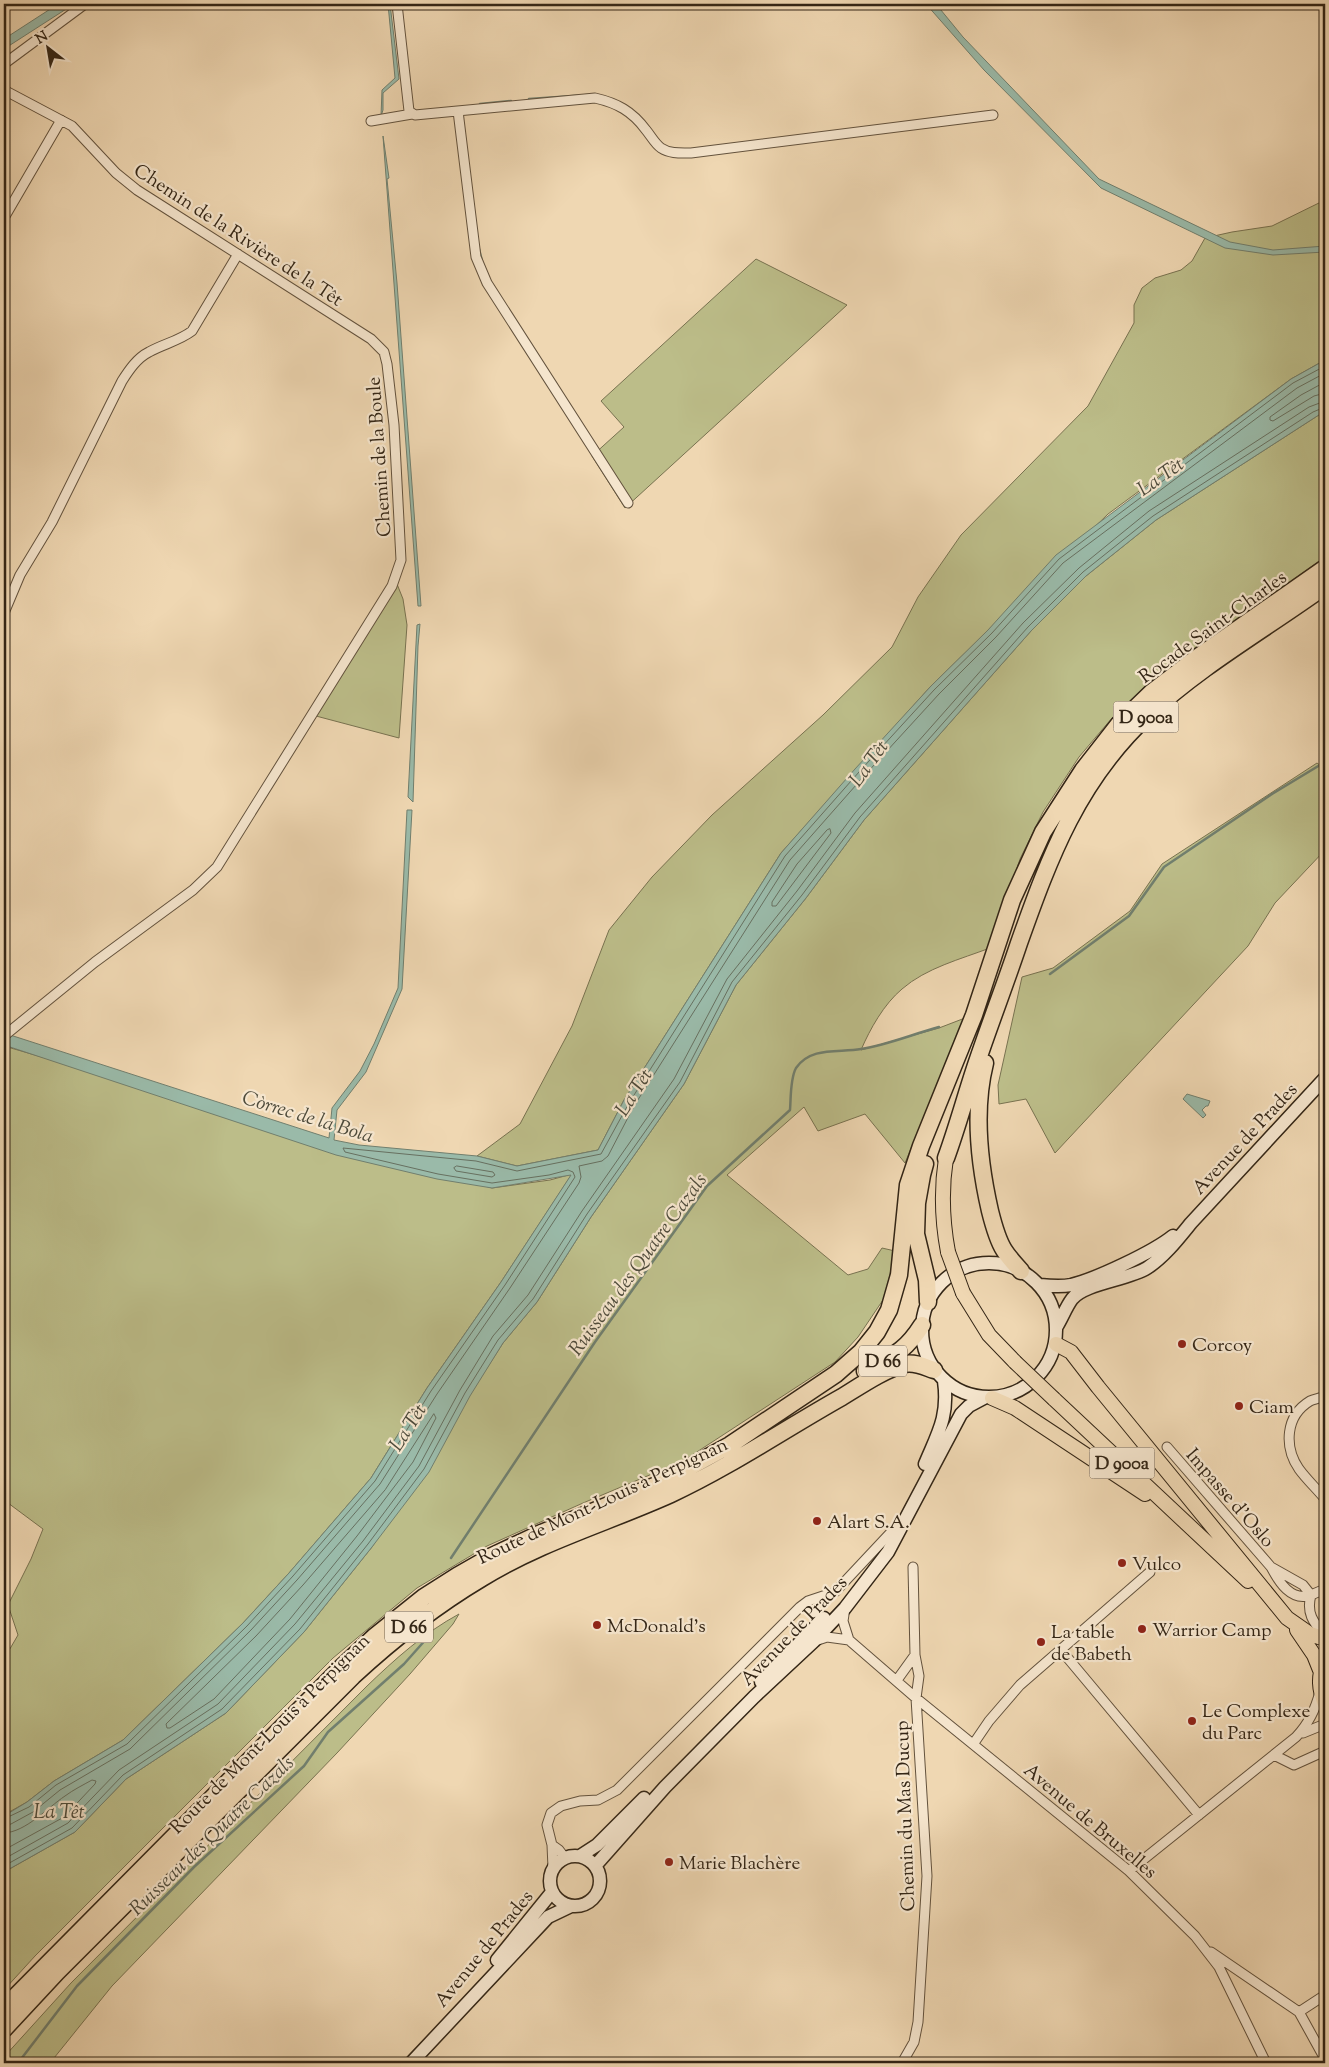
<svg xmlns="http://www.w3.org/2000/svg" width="1329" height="2067" font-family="'Sorts Mill Goudy',serif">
<rect width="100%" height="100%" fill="#efd7b2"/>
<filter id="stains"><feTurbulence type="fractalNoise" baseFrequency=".004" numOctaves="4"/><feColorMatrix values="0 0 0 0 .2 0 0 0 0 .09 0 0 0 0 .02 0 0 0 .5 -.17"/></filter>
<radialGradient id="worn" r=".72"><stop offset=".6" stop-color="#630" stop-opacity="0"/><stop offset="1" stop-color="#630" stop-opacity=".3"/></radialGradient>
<path fill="#bcbd89" stroke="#787250" d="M 1325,200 L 1325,360 L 1291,379 L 1108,514 L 931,686 L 781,853 L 624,1100 L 598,1150 L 517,1166 L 477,1156 L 520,1124 L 572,1026 L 609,930 L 652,877 L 712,815 L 823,715 L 892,647 L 918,597 L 961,535 L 1088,406 L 1134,323 L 1134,305 L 1142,288 L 1155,278 L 1181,270 L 1192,261 L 1205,238 L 1232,232 L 1272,226 Z
M 756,259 L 847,305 L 625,508 L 592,456 L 624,427 L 601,401 Z
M 1325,411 L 1325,557 L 1153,679 L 1112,718 L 1079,757 L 1043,812 L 1020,859 L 990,948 C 961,959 926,968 902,989 C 884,1004 870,1029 861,1050 L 939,1028 L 965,1018 L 905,1163 L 865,1114 L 818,1131 L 804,1107 L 727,1175 L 848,1275 L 868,1269 L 882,1248 L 895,1251 L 885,1297 L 858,1337 L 835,1362 L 683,1461 L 583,1503 L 487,1546 L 417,1588 L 333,1658 L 35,1956 L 4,1990 L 4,1872 L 75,1832 L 126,1779 L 226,1713 L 304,1632 L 372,1547 L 503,1343 L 537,1302 L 591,1217 L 684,1084 L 736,985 L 806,898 L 864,820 L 1031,631 L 1086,576 L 1156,520 Z
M 397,584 L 403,599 L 407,625 L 399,738 L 316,716 Z
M 1317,763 L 1325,769 L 1325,850 L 1275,903 L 1248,946 L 1055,1153 L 1026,1099 L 999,1104 L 998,1085 L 1022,977 L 1053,968 L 1130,911 L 1162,864 Z
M 4,1046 L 492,1188 L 550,1180 L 572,1174 L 501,1282 L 427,1388 L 371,1478 L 289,1573 L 243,1623 L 123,1740 L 54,1781 L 27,1802 L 4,1815 L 4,1659 L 18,1635 L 8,1605 L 31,1559 L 43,1529 L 4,1500 Z
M 459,1614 L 453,1624 L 410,1674 L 337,1753 L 112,1986 L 50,2063 L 5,2063 L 4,2057 L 71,1983 L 366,1687 C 395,1659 424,1633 459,1614 Z"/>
<path fill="#9abaa9" stroke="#717f6e" d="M 58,4 L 74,4 L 4,49 L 4,39 Z
M 388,4 L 390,4 L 399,79 L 383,93 L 383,110 L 381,116 L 382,90 L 395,78 Z
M 926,4 L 936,4 L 963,37 L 1099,179 L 1230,242 L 1273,250 L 1325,246 L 1325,252 L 1273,255 L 1225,248 L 1101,188 L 984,70 Z
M 383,136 L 389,178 L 387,179 L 397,283 L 421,606 L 418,606 Z
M 1325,360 L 1325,411 L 1156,520 L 1086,576 L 1031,631 L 864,820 L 806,898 L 736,985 L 684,1084 L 591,1217 L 537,1302 L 503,1343 L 470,1396 L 429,1472 L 372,1547 L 304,1632 L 226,1713 L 126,1779 L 75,1832 L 4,1872 L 4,1816 L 27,1802 L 54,1781 L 123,1740 L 243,1623 L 289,1573 L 371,1478 L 427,1388 L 501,1282 L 571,1175 L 492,1188 L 437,1179 L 336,1155 L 4,1045 L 4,1033 L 329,1138 L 332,1108 L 360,1071 L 374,1044 L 398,988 L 407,810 L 412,810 L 402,989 L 366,1072 L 337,1110 L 334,1140 L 359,1145 L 477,1156 L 517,1166 L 598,1150 L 624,1100 L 781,853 L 855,769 L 931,686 L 988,630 L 1056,555 L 1291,379 Z
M 420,624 L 418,646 L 413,802 L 408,797 L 417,625 Z
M 1187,1094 L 1210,1101 L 1208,1106 L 1206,1106 L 1202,1110 L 1206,1115 L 1203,1118 L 1183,1099 Z"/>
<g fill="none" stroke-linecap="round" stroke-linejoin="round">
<path stroke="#677060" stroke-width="1" d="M 1325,382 L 1301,395 L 1270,417 L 1270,420 L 1273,421 L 1314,396 L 1325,393
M 830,829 L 831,833 L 776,906 L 772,906 L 772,902 L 797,864 L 827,830 Z
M 457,1166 L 493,1172 L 495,1175 L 492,1177 L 456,1171 L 454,1168 Z
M 434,1414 L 436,1418 L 413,1462 L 357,1536 L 290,1619 L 214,1699 L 170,1728 L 167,1728 L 166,1724 L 256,1636 L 303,1585 L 385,1490 Z
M 4,1819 L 29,1807 L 56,1785 L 127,1744 L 247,1626 L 293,1576 L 375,1481 L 431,1391 L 505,1285 L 575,1177 L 573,1172 L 568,1170 L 549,1175 L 492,1183 L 438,1174 L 345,1152 L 343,1148 L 476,1161 L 517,1171 L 601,1154 L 629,1103 L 785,856 L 859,772 L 934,690 L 992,633 L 1059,559 L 1293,383 L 1325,366
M 4,1826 L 11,1824 L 33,1812 L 60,1790 L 130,1749 L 251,1630 L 297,1580 L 380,1484 L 437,1394 L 510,1288 L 579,1183 L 581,1177 L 579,1166 L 602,1161 L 608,1156 L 634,1106 L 790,860 L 864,776 L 939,694 L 996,637 L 1063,563 L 1297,388 L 1325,373
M 4,1833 C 26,1832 47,1808 65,1796 C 73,1790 83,1785 92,1780 L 96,1781 L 95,1784 L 64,1817 L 4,1850
M 4,1859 L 68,1823 L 119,1770 L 218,1704 L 295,1624 L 363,1541 L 419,1466 L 460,1390 L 493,1336 L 528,1295 L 582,1211 L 674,1079 L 727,979 L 797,891 L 855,813 L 1023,623 L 1079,568 L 1149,511 L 1309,407 L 1325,401
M 4,1866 L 72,1828 L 123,1775 L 222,1709 L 300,1629 L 368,1544 L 424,1469 L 465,1393 L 498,1340 L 533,1299 L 587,1214 L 680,1082 L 732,982 L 802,895 L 860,817 L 1028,627 L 1083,572 L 1153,516 L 1313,412 L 1325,407"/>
<path stroke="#717f6e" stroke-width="2.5" d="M 529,99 L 588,95
M 480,104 L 511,101
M 479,249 L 482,261
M 1050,974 L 1129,916 L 1164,867 L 1272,794 L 1325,762
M 451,1558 L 595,1342 L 707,1186 L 790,1110 C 791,1098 790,1079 796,1068 C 811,1046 839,1053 861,1049 C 887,1045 913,1034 939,1027
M 18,2063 L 77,1986 L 194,1867 L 304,1766 L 328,1732 L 404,1664 L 428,1637 L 428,1632"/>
<g stroke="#63523d" stroke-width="11">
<path id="street" d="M 397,4 L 409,111 L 415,115 L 595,98 C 617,103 632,111 646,130 C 651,136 655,144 661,148 C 670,154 681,153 691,153 L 993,115
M 4,64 L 85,4
M 4,90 L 72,126 L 116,173 L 137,190 L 371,339 L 384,352 L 387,364 L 394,425 L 401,560 L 392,586 L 217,867 L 193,890 L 95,962 L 4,1036
M 458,111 L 476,257 L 487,283 L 628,503
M 371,121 L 412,114
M 4,218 L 61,120
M 4,613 L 20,575 L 52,522 L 122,381 C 129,370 137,358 149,352 C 163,344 179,341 192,331 L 238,254
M 1325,1396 C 1321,1398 1314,1399 1310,1401 C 1285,1416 1284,1447 1299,1469 C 1307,1480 1317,1489 1325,1499
M 1167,1447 L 1271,1567
M 1271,1567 L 1303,1585 L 1311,1595 C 1291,1602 1279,1582 1271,1567 Z
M 1325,1589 L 1311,1595 C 1306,1613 1313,1622 1325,1636
M 800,1607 L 814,1610 L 819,1624
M 845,1608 L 843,1621 L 849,1640 L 916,1698 L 1129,1871 L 1195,1936 L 1219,1967 L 1266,2063
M 815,1641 L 827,1637 L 849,1640
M 1061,1650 L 1199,1815
M 897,1680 L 915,1655
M 1303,1733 L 1325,1724
M 974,1743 L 989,1721 L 1020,1685 L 1150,1572
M 1274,1755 L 1294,1765 L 1325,1751
M 552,1845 L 559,1850 L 565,1858
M 553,1868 L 552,1845 L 547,1825 L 551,1813 L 561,1806 L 580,1801 L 598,1800 L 617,1790 L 800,1607 L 808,1601 L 835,1592 L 894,1529
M 1129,1871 L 1296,1737 C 1309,1723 1315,1710 1320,1692
M 1211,1952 L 1299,2012 L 1325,2059
M 1299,2012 L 1325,1995
M 902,2063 L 914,2042 L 918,2022 L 927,1876 L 916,1698 L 919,1676 L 915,1655 L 913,1567"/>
</g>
<g stroke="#342616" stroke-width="15">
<path id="secondary" d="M922 1330a67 67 0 1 1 134 0a67 67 0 1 1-134 0Z
M 1040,1285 C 1050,1286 1061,1287 1071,1285 C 1096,1279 1153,1252 1173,1236
M 1057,1326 C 1062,1318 1066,1307 1072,1299 C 1085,1283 1128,1280 1147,1268 C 1164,1257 1178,1239 1191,1223 L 1325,1078
M 925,1464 C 938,1433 949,1416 944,1381
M 761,1682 L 824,1618
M550 1881a25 25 0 1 1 50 0a25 25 0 1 1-50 0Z
M 580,1856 L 597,1845 L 644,1798
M 595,1866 L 665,1787 L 754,1697 L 814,1641 L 845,1608 L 888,1552 L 961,1414 L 969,1406 L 984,1398
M 497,1960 L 552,1892
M 411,2063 L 548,1917 L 571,1906"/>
</g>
<g stroke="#342616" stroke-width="16">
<path id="primary" d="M 946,1158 C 941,1190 942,1220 948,1252
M 963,1293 L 989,1335 L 1015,1362
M 1056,1344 L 1071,1352 L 1098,1387 L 1287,1618 L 1310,1634 L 1325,1639
M 992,1398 L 1015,1408 L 1145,1494
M 1054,1399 L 1248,1581
M 1297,1630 L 1314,1655 L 1320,1670
M 1324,1662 C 1318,1677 1319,1689 1325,1704"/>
</g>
<g stroke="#342616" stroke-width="19">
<path id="highway" d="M 985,1063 C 973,1111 979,1163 990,1211 C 993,1223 997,1239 1004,1250 C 1009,1258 1015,1264 1021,1271
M 946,1158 C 957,1128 965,1098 975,1068 C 989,1026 1005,985 1019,943 C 1050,856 1078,780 1148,715 C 1200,666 1267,628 1325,586
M 925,1164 L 922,1175 L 917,1203 L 916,1234 L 927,1280 L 928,1302
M 865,1371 C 892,1356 905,1352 922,1325
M 666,1480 L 730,1445 L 836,1374 L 861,1352 L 877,1332 L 889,1310 L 899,1275 L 908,1185 L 921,1146 L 974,1015 L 1012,900 L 1043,832 L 1083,770 L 1119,724 L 1152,692 L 1195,659 L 1325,568
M 4,2008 L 341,1668 L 374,1637 L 424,1597 L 457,1576 L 492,1556 L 539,1534 L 676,1477
M 4,2029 L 57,1972 L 353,1676 C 393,1639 435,1606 482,1578 C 540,1542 609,1522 671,1494 C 731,1466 785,1429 842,1397 C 860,1386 885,1369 905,1364 C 915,1362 925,1367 934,1370"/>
</g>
<use href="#street" stroke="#f5e5cd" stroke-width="9"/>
<use href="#secondary" stroke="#f5e5cd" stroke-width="12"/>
<use href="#primary" stroke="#efd7b2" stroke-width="14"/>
<use href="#highway" stroke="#efd7b2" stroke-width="16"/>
<g stroke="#342616" stroke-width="16" stroke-linecap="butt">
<path id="primary-bridge" d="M 948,1252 L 963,1293
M 1015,1362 L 1054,1399"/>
</g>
<use href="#primary-bridge" stroke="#efd7b2" stroke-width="14"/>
</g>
<g fill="#8f2418" stroke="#f5e5cd" stroke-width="2">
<circle cx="1182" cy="1344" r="5"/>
<circle cx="1239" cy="1406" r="5"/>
<circle cx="817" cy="1521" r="5"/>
<circle cx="1122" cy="1563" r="5"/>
<circle cx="597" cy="1625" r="5"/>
<circle cx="1142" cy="1629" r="5"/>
<circle cx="1041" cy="1642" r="5"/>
<circle cx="1192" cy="1721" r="5"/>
<circle cx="669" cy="1862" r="5"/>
</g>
<g text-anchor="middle" stroke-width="4.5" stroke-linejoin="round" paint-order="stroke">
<g fill="#f5e5cd" stroke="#6e5f4d" stroke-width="1">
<rect x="1113.5" y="701.5" width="65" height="31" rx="4"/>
<rect x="859" y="1345.5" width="48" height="31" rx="4"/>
<rect x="1089.5" y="1447.5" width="65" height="31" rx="4"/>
<rect x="385" y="1611.5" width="48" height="31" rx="4"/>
</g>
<g font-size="18" font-weight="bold" fill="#342616">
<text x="1146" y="723">D 900a</text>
<text x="883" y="1367">D 66</text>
<text x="1122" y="1469">D 900a</text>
<text x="409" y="1633">D 66</text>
</g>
<g font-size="19" fill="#342616" stroke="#f5e5cd">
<text transform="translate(239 234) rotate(33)" y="7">Chemin de la Rivière de la Têt</text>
<text transform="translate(378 457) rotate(-94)" y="7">Chemin de la Boule</text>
<text transform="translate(1212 626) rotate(-36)" y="7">Rocade Saint-Charles</text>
<text transform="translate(1244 1138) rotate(-47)" y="7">Avenue de Prades</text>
<text transform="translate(1231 1497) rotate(49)" y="7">Impasse d'Oslo</text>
<text transform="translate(602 1500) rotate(-25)" y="7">Route de Mont-Louis à Perpignan</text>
<text transform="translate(793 1630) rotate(-46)" y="7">Avenue de Prades</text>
<text transform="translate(269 1733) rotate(-45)" y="7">Route de Mont-Louis à Perpignan</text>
<text transform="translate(904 1816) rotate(-92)" y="7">Chemin du Mas Ducup</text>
<text transform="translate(1091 1820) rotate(40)" y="7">Avenue de Bruxelles</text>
<text transform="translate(483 1948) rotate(-51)" y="7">Avenue de Prades</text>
</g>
<g font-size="19" fill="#342616" stroke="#f5e5cd" text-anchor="start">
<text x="1192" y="1351">Corcoy</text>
<text x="1249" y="1413">Ciam</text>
<text x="827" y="1528">Alart S.A.</text>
<text x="1132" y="1570">Vulco</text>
<text x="607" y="1632">McDonald's</text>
<text x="1152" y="1636">Warrior Camp</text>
<text x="1051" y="1638">La table<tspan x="1051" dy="22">de Babeth</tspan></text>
<text x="1202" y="1717">Le Complexe<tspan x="1202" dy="22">du Parc</tspan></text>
<text x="679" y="1869">Marie Blachère</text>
</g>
<g font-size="20" font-style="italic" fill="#4e4b3b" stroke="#f5e5cd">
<text transform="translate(1160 476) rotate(-35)" y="7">La Têt</text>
<text transform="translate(868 763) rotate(-54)" y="7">La Têt</text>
<text transform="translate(633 1092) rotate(-58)" y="7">La Têt</text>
<text transform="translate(308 1116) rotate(17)" y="7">Còrrec de la Bola</text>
<text transform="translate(637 1264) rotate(-54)" y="7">Ruisseau des Quatre Cazals</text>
<text transform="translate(407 1427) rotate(-58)" y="7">La Têt</text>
<text x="59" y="1818">La Têt</text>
<text transform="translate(211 1835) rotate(-44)" y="7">Ruisseau des Quatre Cazals</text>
</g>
</g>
<rect width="1329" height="2067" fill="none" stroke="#efd7b2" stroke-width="20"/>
<rect x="5" y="5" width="1319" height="2057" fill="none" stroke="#342616" stroke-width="2.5"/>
<rect x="10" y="10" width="1309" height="2047" fill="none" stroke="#342616"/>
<g transform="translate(48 48) rotate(329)" stroke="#f5e5cd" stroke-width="4" paint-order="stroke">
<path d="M0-4L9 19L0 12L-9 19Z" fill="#342616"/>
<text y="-8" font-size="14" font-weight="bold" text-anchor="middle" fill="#342616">N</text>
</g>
<rect width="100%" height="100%" filter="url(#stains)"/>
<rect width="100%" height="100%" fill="url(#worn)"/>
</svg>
